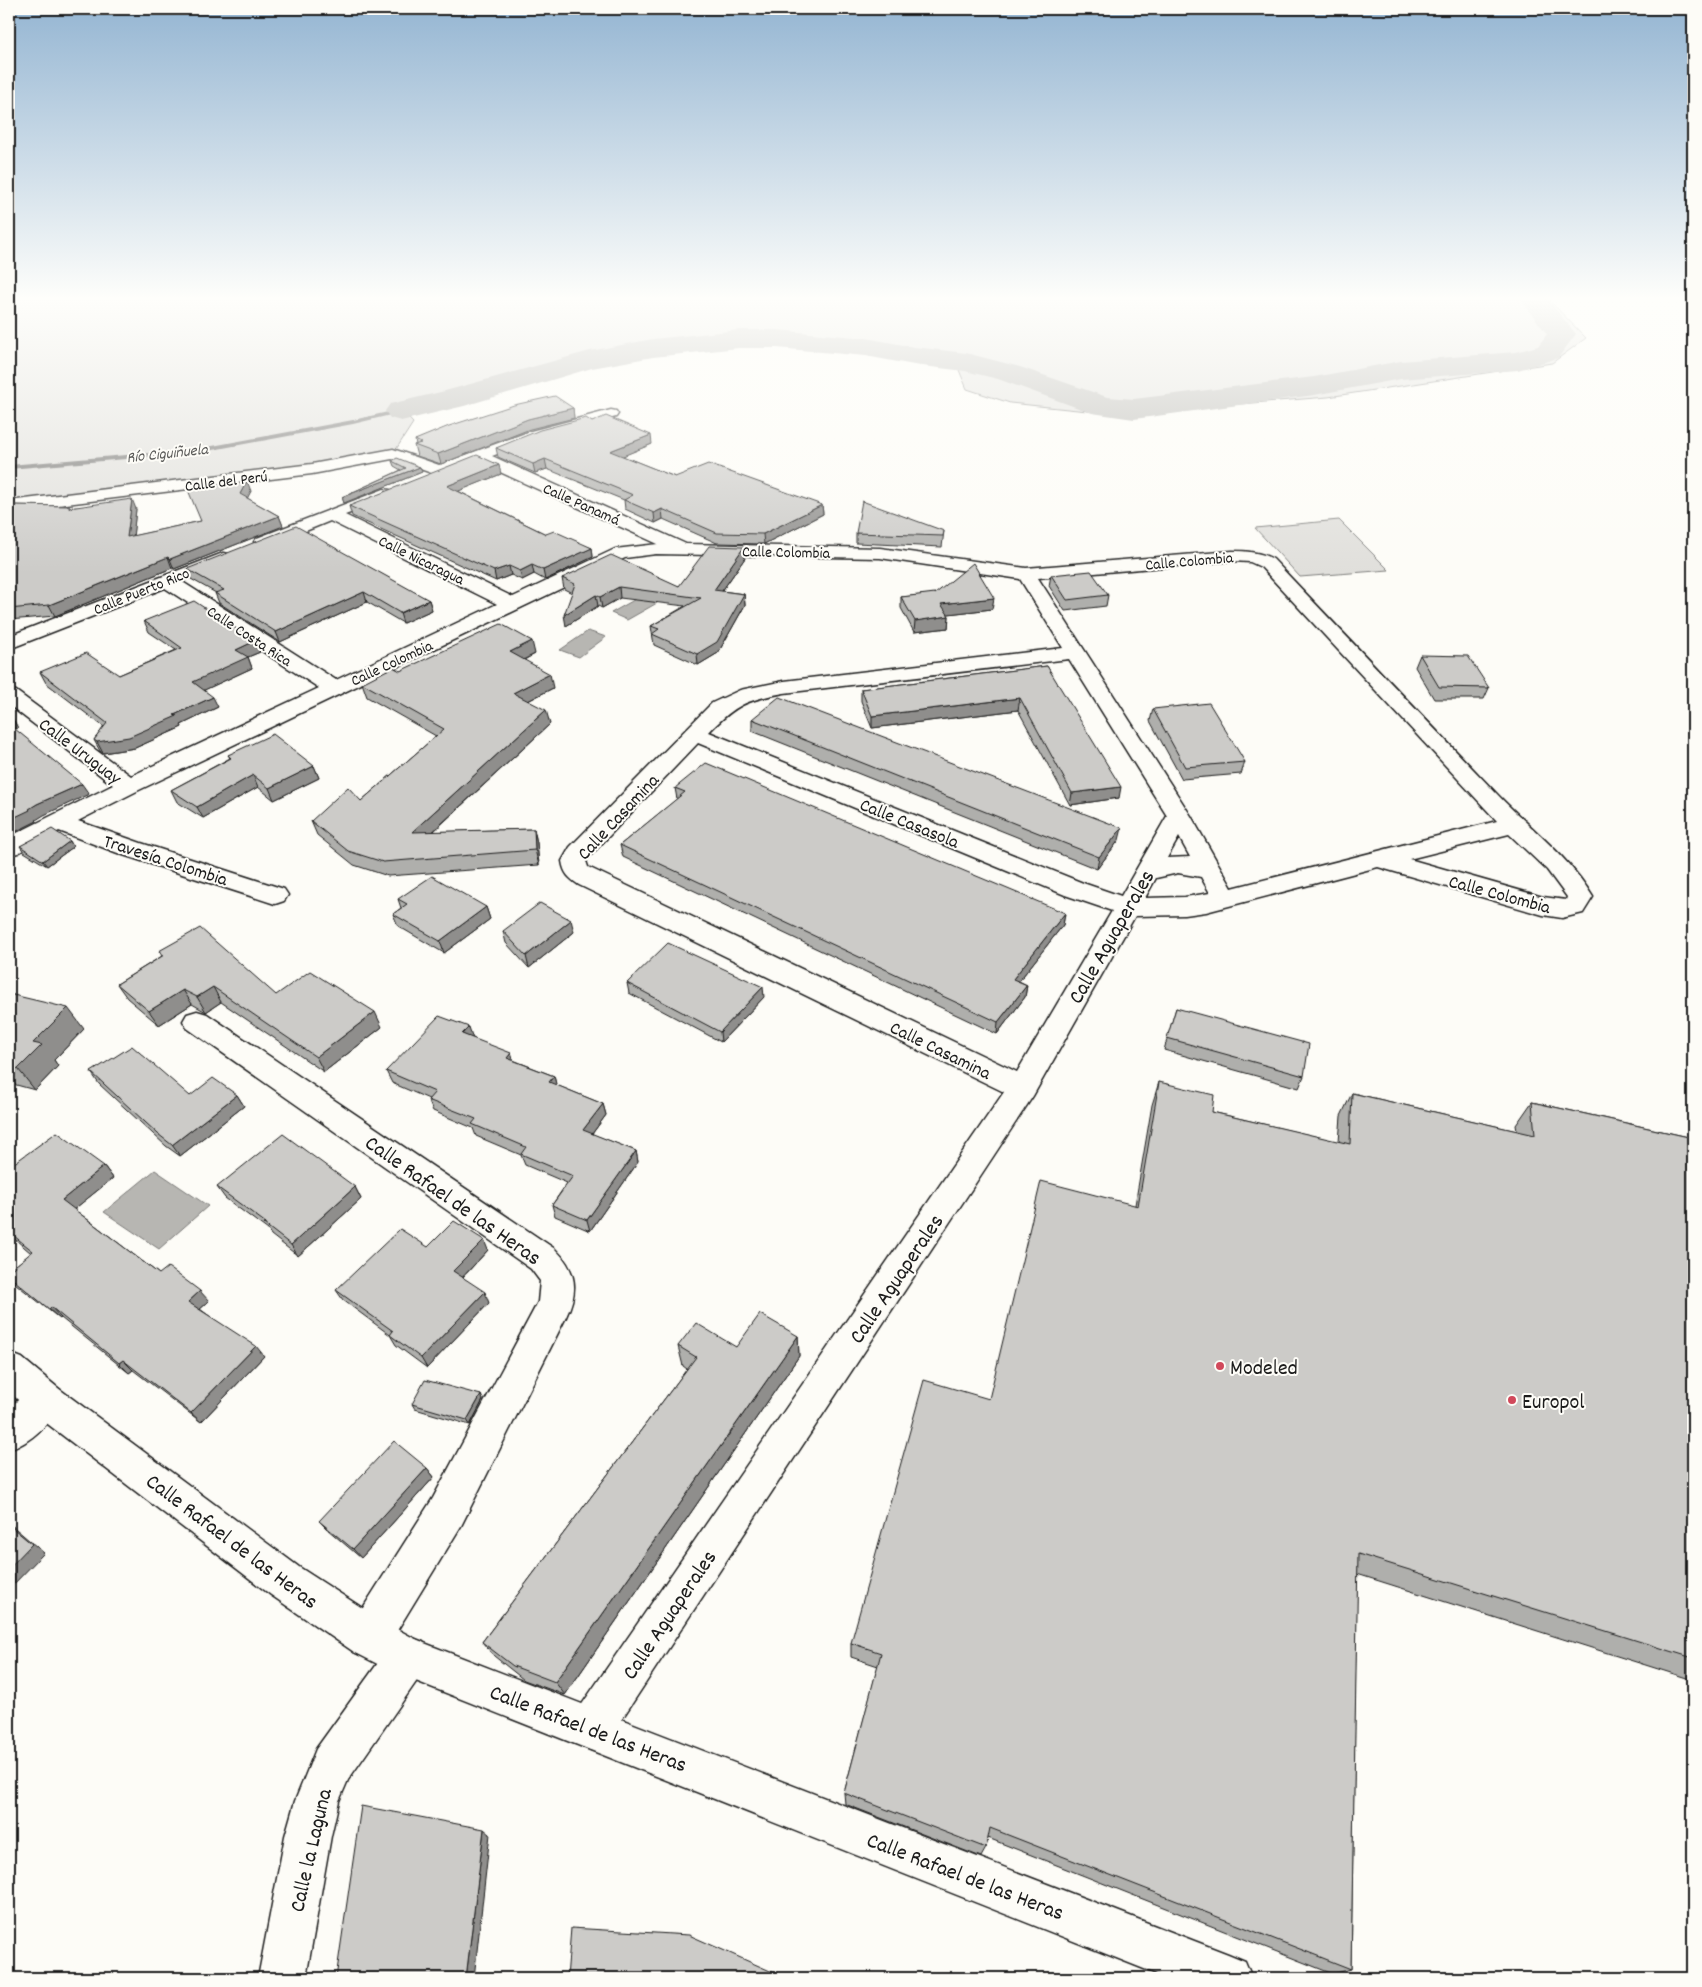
<svg xmlns="http://www.w3.org/2000/svg" width="1702" height="1987" font-family="Dekko,sans-serif">
<rect width="100%" height="100%" fill="#fdfcf7"/>
<filter id="ink" filterUnits="userSpaceOnUse"><feTurbulence type="fractalNoise" baseFrequency=".02" numOctaves="2"/><feDisplacementMap in="SourceGraphic" scale="10" xChannelSelector="R" yChannelSelector="G"/><feConvolveMatrix kernelMatrix="1 2 1 2 8 2 1 2 1" color-interpolation-filters="sRGB"/></filter>
<g filter="url(#ink)">
<path fill="#e0dfdb" stroke="#7e7e7c" d="M 9,296 L 1545,296 L 1586,338 L 1552,363 L 1328,397 L 1116,414 L 1010,403 L 967,389 L 959,370 L 962,362 L 914,356 L 866,347 L 777,339 L 739,339 L 653,348 L 590,360 L 536,374 L 453,399 L 402,411 L 413,423 L 393,454 L 9,506 Z
M 1339,520 L 1389,570 L 1300,577 L 1255,528 Z"/>
<path fill="#b7b6b2" stroke="#797876" d="M 641,596 L 657,603 L 627,620 L 611,613 Z
M 588,631 L 606,637 L 579,657 L 560,650 Z
M 155,1170 L 208,1206 L 159,1249 L 104,1212 Z"/>
<g fill="none" stroke-linecap="round" stroke-linejoin="round">
<path fill="#797876" fill-rule="evenodd" d="M 401,409 L 404,411 L 403,412 L 353,424 L 196,453 L 9,469 L 9,465 L 196,449 L 353,420 Z"/>
<path fill="#b7b6b2" fill-rule="evenodd" d="M 1518,296 L 1545,296 L 1576,334 L 1558,358 L 1518,370 L 1401,379 L 1314,395 L 1134,419 L 1092,413 L 998,379 L 965,371 L 914,365 L 866,356 L 777,348 L 739,348 L 653,357 L 592,368 L 464,406 L 401,421 L 390,418 L 385,411 L 390,404 L 445,391 L 590,351 L 653,339 L 739,330 L 777,330 L 866,338 L 914,347 L 966,353 L 1020,367 L 1107,397 L 1134,399 L 1314,377 L 1401,361 L 1516,352 L 1538,346 L 1547,334 Z"/>
<g stroke="#1c1c1c" stroke-width="3">
<path id="street" d="M 611,410 L 616,411 L 618,414 L 616,417 L 541,437 L 492,456 L 686,544 L 880,548 L 1026,568 L 1232,551 C 1247,551 1260,552 1273,559 C 1347,637 1421,715 1495,792 C 1528,827 1568,855 1593,897 L 1583,913 L 1562,918 L 1543,915 L 1378,867 L 1206,912 L 1185,915 L 1135,916 L 1033,1096 L 606,1743 L 591,1750 L 576,1743 L 569,1728 L 576,1713 L 1004,1092 L 579,885 C 569,878 564,874 562,861 L 570,847 L 712,703 L 740,690 L 784,681 L 1063,648 L 1020,579 L 880,558 L 656,554 L 625,558 L 137,791 L 78,821 L 141,843 L 284,889 L 288,895 L 284,901 L 275,904 L 123,855 L 59,831 L 18,853 L 9,855 L 9,837 L 113,785 L 9,705 L 9,689 L 16,691 L 131,776 L 319,688 L 165,588 L 9,649 L 9,636 L 223,553 L 229,554 L 232,558 L 229,562 L 181,581 L 336,680 L 497,604 L 330,521 L 269,546 L 263,547 L 257,546 L 254,542 L 257,538 L 384,489 L 390,490 L 392,494 L 390,498 L 345,515 L 513,597 L 615,549 L 658,544 L 478,462 L 440,476 L 392,459 L 312,474 L 9,511 L 9,501 L 312,464 L 393,449 L 439,465 L 531,431 ZM 1232,561 L 1250,562 L 1261,567 L 1497,821 L 1232,888 L 1191,816 L 1038,578 ZM 1069,659 L 1167,816 L 1121,896 L 1083,883 L 709,732 C 736,704 747,700 784,693 ZM 698,743 L 1065,895 L 1112,911 L 1017,1072 L 588,867 L 586,861 L 588,858 ZM 1509,834 L 1547,870 L 1567,897 L 1566,900 L 1543,897 L 1409,859 ZM 1179,837 L 1190,857 L 1167,858 ZM 1178,873 L 1201,877 L 1210,893 L 1185,897 L 1145,898 L 1156,878 Z
M 197,1011 L 207,1014 L 555,1249 C 577,1271 579,1290 566,1317 L 461,1526 L 384,1652 L 369,1658 L 354,1652 L 348,1637 L 354,1622 L 433,1498 L 538,1302 L 540,1281 L 531,1269 L 187,1028 L 183,1021 L 187,1014 Z
M 45,1382 L 58,1388 L 63,1400 C 54,1421 30,1443 9,1450 L 9,1408 L 32,1388 Z
M 408,1636 L 423,1642 L 429,1657 L 423,1672 L 348,1780 L 339,1801 L 331,1836 L 306,1978 L 258,1978 L 285,1836 L 295,1801 L 316,1749 L 393,1642 Z"/>
</g>
<g stroke="#1c1c1c" stroke-width="3">
<path id="secondary" d="M 9,1353 L 22,1358 L 58,1388 L 299,1567 L 384,1622 L 419,1641 L 1228,1954 L 1245,1961 L 1252,1978 L 1167,1978 L 393,1672 L 354,1652 L 271,1595 L 32,1412 L 9,1392 Z"/>
</g>
<use href="#street" fill="#fdfcf7" fill-rule="evenodd"/>
<use href="#secondary" fill="#fdfcf7" fill-rule="evenodd"/>
</g>
<path fill="#afafac" stroke="#1c1c1c" d="M 573,408 L 574,418 L 530,429 L 441,464 L 417,456 L 414,445 L 416,445 L 415,440 Z
M 592,422 L 652,444 L 622,456 L 675,477 L 822,505 L 823,514 L 764,544 L 717,543 L 663,519 L 655,523 L 625,509 L 624,500 L 547,469 L 535,473 L 498,457 L 496,448 Z
M 392,461 L 420,467 L 422,472 L 344,503 L 342,497 L 401,470 L 394,466 Z
M 501,474 L 458,491 L 546,534 L 592,548 L 593,557 L 545,580 L 534,574 L 522,580 L 511,575 L 496,581 L 352,516 L 349,506 Z
M 224,485 L 251,491 L 247,498 L 279,516 L 283,526 L 174,569 L 172,568 L 55,616 L 9,620 L 9,505 L 70,506 L 70,507 L 136,509 L 133,536 L 201,521 Z
M 944,531 L 942,547 L 856,543 L 856,533 Z
M 744,547 L 745,558 L 722,591 L 744,594 L 745,605 L 718,653 L 698,665 L 654,645 L 651,626 L 685,606 L 620,598 L 602,608 L 598,606 L 566,626 L 572,593 L 564,589 L 562,578 L 679,586 Z
M 187,569 L 429,600 L 432,610 L 403,623 L 367,602 L 280,642 L 219,603 L 215,593 L 216,593 L 191,579 Z
M 1051,575 L 1108,595 L 1106,606 L 1065,611 L 1049,586 Z
M 935,594 L 992,609 L 947,614 L 949,616 L 948,628 L 914,632 L 901,608 L 901,597 Z
M 144,621 L 260,652 L 248,657 L 252,668 L 204,690 L 218,707 L 181,725 L 182,727 L 135,748 L 103,753 L 100,751 L 94,740 L 104,727 L 46,683 L 40,672 L 119,675 L 176,650 L 149,632 Z
M 535,654 L 524,660 L 553,688 L 528,701 L 550,724 L 433,832 L 534,829 L 537,843 L 539,865 L 388,876 L 354,865 L 317,835 L 311,821 L 361,801 L 436,736 L 367,697 L 362,683 L 400,671 Z
M 1420,655 L 1489,688 L 1484,699 L 1434,699 L 1415,667 Z
M 1047,666 L 1119,798 L 1070,805 L 1018,710 L 872,728 L 861,701 L 861,689 Z
M 1153,709 L 1245,762 L 1241,774 L 1182,779 L 1150,721 Z
M 752,719 L 1119,840 L 1097,869 L 752,731 Z
M 228,755 L 314,766 L 319,778 L 274,800 L 258,787 L 203,818 L 177,802 L 171,790 L 230,758 Z
M 675,788 L 1065,913 L 1063,925 L 1019,981 L 1027,985 L 1025,997 L 997,1034 L 623,857 L 620,845 L 677,799 Z
M 70,841 L 73,847 L 47,866 L 24,852 L 20,846 Z
M 398,899 L 486,907 L 490,919 L 444,953 L 398,926 L 393,914 L 401,908 Z
M 503,931 L 574,932 L 529,968 L 506,943 Z
M 159,951 L 276,995 L 382,1027 L 324,1072 L 221,1002 L 206,1012 L 192,1004 L 159,1025 L 127,998 L 117,984 L 162,956 Z
M 627,983 L 764,997 L 721,1042 L 629,993 Z
M 9,993 L 84,1029 L 54,1060 L 58,1066 L 35,1090 L 9,1083 Z
M 1176,1008 L 1304,1076 L 1299,1088 L 1164,1050 Z
M 473,1038 L 513,1060 L 554,1076 L 556,1085 L 603,1104 L 606,1115 L 592,1134 L 636,1151 L 638,1162 L 590,1231 L 555,1216 L 552,1205 L 567,1183 L 525,1165 L 521,1155 L 476,1136 L 473,1128 L 433,1111 L 428,1100 L 429,1099 L 392,1083 L 386,1071 Z
M 91,1072 L 190,1096 L 237,1095 L 244,1106 L 180,1156 L 166,1146 L 99,1084 Z
M 1159,1082 L 1212,1112 L 1339,1142 L 1341,1116 L 1352,1093 L 1517,1131 L 1516,1125 L 1532,1102 L 1693,1138 L 1693,1680 L 1357,1574 L 1351,1969 L 1333,1974 L 988,1838 L 986,1848 L 981,1857 L 845,1804 L 844,1793 L 878,1666 L 851,1657 L 851,1643 L 989,1399 L 1135,1205 L 1152,1105 Z
M 9,1164 L 104,1166 L 113,1178 L 74,1209 L 159,1274 L 209,1301 L 200,1309 L 264,1356 L 201,1422 L 133,1370 L 129,1373 L 61,1318 L 60,1319 L 16,1284 L 9,1277 L 9,1271 L 31,1253 L 9,1234 Z
M 217,1187 L 355,1187 L 361,1199 L 298,1256 L 271,1235 L 268,1230 L 225,1198 Z
M 428,1247 L 488,1250 L 463,1277 L 489,1303 L 427,1368 L 396,1345 L 390,1335 L 343,1300 L 336,1290 Z
M 798,1336 L 799,1356 L 565,1695 L 524,1680 L 494,1656 L 482,1642 L 687,1369 L 683,1366 L 678,1346 L 736,1347 Z
M 481,1395 L 483,1400 L 470,1425 L 415,1409 L 412,1404 Z
M 427,1468 L 434,1477 L 361,1558 L 327,1529 L 319,1521 Z
M 1693,1769 L 1693,1799 L 1688,1795 Z"/>
<path fill="#8f8e8c" stroke="#1c1c1c" d="M 573,408 L 574,418 L 530,429 L 441,464 L 438,454 L 528,419 Z
M 651,435 L 652,444 L 611,461 L 610,451 Z
M 545,459 L 547,469 L 535,473 L 533,464 Z
M 499,465 L 501,474 L 449,495 L 447,486 Z
M 420,467 L 422,472 L 344,503 L 342,497 Z
M 247,481 L 251,491 L 244,505 L 240,494 Z
M 132,499 L 136,509 L 132,548 L 127,537 Z
M 822,505 L 823,514 L 764,544 L 763,534 Z
M 662,509 L 663,519 L 655,523 L 654,513 Z
M 279,516 L 283,526 L 174,569 L 170,559 Z
M 744,547 L 745,558 L 715,601 L 714,590 Z
M 592,548 L 593,557 L 545,580 L 543,570 Z
M 168,557 L 172,568 L 55,616 L 49,605 Z
M 532,565 L 534,574 L 522,580 L 520,571 Z
M 509,566 L 511,575 L 496,581 L 494,571 Z
M 619,587 L 620,598 L 602,608 L 600,597 Z
M 364,592 L 367,602 L 280,642 L 276,632 Z
M 744,594 L 745,605 L 718,653 L 698,665 L 697,654 Z
M 596,595 L 598,606 L 566,626 L 564,615 Z
M 994,598 L 992,609 L 940,615 L 941,604 Z
M 429,600 L 432,610 L 403,623 L 400,613 Z
M 949,616 L 948,628 L 914,632 L 915,621 Z
M 255,641 L 260,652 L 248,657 L 252,668 L 198,693 L 193,682 L 236,650 Z
M 532,641 L 535,654 L 513,665 L 510,652 Z
M 550,674 L 553,688 L 516,707 L 513,693 Z
M 213,697 L 218,707 L 181,725 L 182,727 L 135,748 L 103,753 L 97,742 L 174,715 Z
M 1020,698 L 1018,710 L 872,728 L 872,716 Z
M 546,710 L 550,724 L 417,846 L 412,832 Z
M 12,717 L 18,728 L 11,731 L 9,728 L 9,719 Z
M 314,766 L 319,778 L 274,800 L 269,788 Z
M 253,775 L 258,787 L 203,818 L 197,807 Z
M 82,784 L 89,794 L 44,815 L 36,820 L 37,821 L 9,835 L 9,820 L 37,804 Z
M 1121,787 L 1119,798 L 1070,805 L 1072,793 Z
M 1122,828 L 1119,840 L 1097,869 L 1099,857 Z
M 534,829 L 537,843 L 539,865 L 535,850 Z
M 70,841 L 73,847 L 47,866 L 43,861 Z
M 486,907 L 490,919 L 444,953 L 440,941 Z
M 1065,913 L 1063,925 L 1012,990 L 1013,979 Z
M 571,920 L 574,932 L 529,968 L 526,956 Z
M 1027,985 L 1025,997 L 997,1034 L 998,1022 Z
M 213,987 L 221,1002 L 206,1012 L 197,997 Z
M 763,987 L 764,997 L 721,1042 L 720,1032 Z
M 183,990 L 192,1004 L 159,1025 L 149,1011 Z
M 68,1008 L 84,1029 L 54,1060 L 58,1066 L 35,1090 L 18,1069 L 33,1043 Z
M 375,1012 L 382,1027 L 324,1072 L 316,1057 Z
M 469,1027 L 473,1039 L 462,1034 Z
M 511,1053 L 515,1065 L 507,1058 Z
M 554,1076 L 557,1088 L 549,1082 Z
M 237,1095 L 244,1106 L 180,1156 L 172,1145 Z
M 603,1104 L 606,1115 L 586,1142 L 583,1130 Z
M 636,1151 L 638,1162 L 590,1231 L 587,1220 Z
M 104,1166 L 113,1178 L 72,1211 L 62,1200 Z
M 355,1187 L 361,1199 L 298,1256 L 291,1245 Z
M 484,1240 L 488,1250 L 459,1281 L 453,1271 Z
M 200,1291 L 209,1301 L 197,1312 L 188,1302 Z
M 485,1292 L 489,1303 L 427,1368 L 421,1358 Z
M 51,1307 L 61,1318 L 60,1319 L 49,1309 Z
M 798,1336 L 799,1356 L 565,1695 L 555,1682 Z
M 256,1346 L 264,1356 L 201,1422 L 191,1413 Z
M 123,1360 L 133,1370 L 129,1373 L 119,1363 Z
M 481,1395 L 483,1400 L 470,1425 L 467,1420 Z
M 427,1468 L 434,1477 L 361,1558 L 353,1549 Z
M 9,1523 L 44,1553 L 9,1589 Z
M 484,1829 L 490,1834 L 474,1978 L 466,1978 Z"/>
<path fill="#cccbc8" stroke="#1c1c1c" d="M 555,396 L 573,408 L 528,419 L 438,454 L 414,445 L 421,443 L 415,440 L 449,426 L 514,405 Z
M 606,416 L 651,435 L 610,451 L 675,477 L 708,464 L 822,505 L 763,534 L 717,533 L 662,509 L 654,513 L 624,500 L 633,495 L 545,459 L 533,464 L 496,448 L 540,430 L 586,418 L 592,422 Z
M 477,455 L 499,465 L 447,486 L 546,534 L 554,531 L 592,548 L 543,570 L 532,565 L 520,571 L 509,566 L 494,571 L 349,506 Z
M 397,458 L 420,467 L 342,497 L 406,468 L 392,461 Z
M 247,481 L 240,494 L 279,516 L 170,559 L 168,557 L 49,605 L 9,609 L 9,505 L 70,506 L 69,508 L 132,499 L 127,537 L 201,521 L 188,490 L 223,483 L 224,485 Z
M 862,501 L 944,531 L 943,536 L 856,533 Z
M 296,526 L 429,600 L 400,613 L 364,592 L 276,632 L 215,593 L 224,590 L 187,569 Z
M 709,546 L 744,547 L 714,590 L 744,594 L 717,642 L 697,654 L 652,634 L 659,629 L 651,626 L 701,598 L 619,587 L 600,597 L 596,595 L 564,615 L 575,584 L 562,578 L 611,555 L 679,586 Z
M 973,563 L 994,598 L 941,604 L 949,616 L 915,621 L 901,597 L 935,593 L 935,594 Z
M 1091,571 L 1108,595 L 1067,600 L 1051,575 Z
M 194,601 L 255,641 L 236,650 L 248,657 L 193,682 L 213,697 L 174,715 L 177,716 L 129,737 L 97,742 L 94,740 L 107,723 L 40,672 L 86,653 L 119,675 L 182,648 L 144,621 Z
M 501,624 L 532,641 L 510,652 L 550,674 L 513,693 L 546,710 L 412,832 L 534,829 L 535,850 L 383,862 L 348,851 L 311,821 L 348,787 L 361,801 L 444,729 L 362,683 L 393,667 L 400,671 Z
M 1420,655 L 1468,656 L 1489,688 L 1439,687 Z
M 1047,666 L 1121,787 L 1072,793 L 1020,698 L 872,716 L 861,689 Z
M 779,697 L 1122,828 L 1099,857 L 752,719 Z
M 1209,703 L 1245,762 L 1185,767 L 1153,709 Z
M 9,724 L 82,784 L 37,804 L 29,809 L 30,810 L 9,820 Z
M 273,734 L 314,766 L 269,788 L 253,775 L 197,807 L 171,790 L 231,758 L 228,755 Z
M 706,763 L 1065,913 L 1013,979 L 1027,985 L 998,1022 L 620,845 L 685,792 L 675,788 Z
M 52,829 L 70,841 L 43,861 L 20,846 Z
M 432,876 L 486,907 L 440,941 L 393,914 L 407,904 L 398,899 Z
M 540,903 L 571,920 L 526,956 L 503,931 Z
M 200,928 L 276,995 L 310,971 L 375,1012 L 316,1057 L 213,987 L 197,997 L 183,990 L 149,1011 L 117,984 L 164,955 L 159,951 Z
M 668,943 L 763,987 L 720,1032 L 627,983 Z
M 9,994 L 68,1008 L 33,1043 L 42,1045 L 18,1069 L 9,1066 Z
M 1176,1008 L 1309,1044 L 1304,1076 L 1167,1038 Z
M 439,1016 L 469,1027 L 462,1034 L 511,1053 L 507,1058 L 554,1076 L 549,1082 L 603,1104 L 583,1130 L 636,1151 L 587,1220 L 552,1205 L 573,1176 L 521,1154 L 526,1147 L 472,1124 L 476,1119 L 428,1100 L 435,1092 L 386,1071 Z
M 132,1046 L 190,1096 L 213,1078 L 237,1095 L 172,1145 L 158,1134 L 91,1072 Z
M 1159,1082 L 1214,1095 L 1212,1112 L 1350,1144 L 1352,1093 L 1535,1135 L 1532,1102 L 1693,1138 L 1693,1658 L 1358,1554 L 1351,1969 L 990,1828 L 986,1848 L 844,1793 L 881,1653 L 851,1643 L 924,1380 L 989,1399 L 1041,1181 L 1138,1206 Z
M 57,1132 L 104,1166 L 62,1200 L 159,1274 L 168,1267 L 200,1291 L 188,1302 L 256,1346 L 191,1413 L 123,1360 L 119,1363 L 51,1307 L 49,1309 L 9,1276 L 9,1271 L 33,1251 L 9,1232 L 9,1164 L 13,1164 Z
M 283,1134 L 355,1187 L 291,1245 L 264,1224 L 266,1223 L 217,1187 Z
M 454,1221 L 484,1240 L 453,1271 L 485,1292 L 421,1358 L 390,1335 L 393,1331 L 336,1290 L 400,1229 L 428,1247 Z
M 760,1314 L 798,1336 L 555,1682 L 513,1666 L 482,1642 L 696,1357 L 678,1346 L 696,1323 L 736,1347 Z
M 425,1380 L 481,1395 L 467,1420 L 412,1404 Z
M 394,1441 L 427,1468 L 353,1549 L 319,1521 Z
M 9,1525 L 32,1544 L 9,1568 Z
M 361,1806 L 484,1829 L 466,1978 L 336,1978 Z
M 571,1928 L 689,1935 L 786,1978 L 567,1978 Z"/>
</g>
<linearGradient id="sky" x2="0" y2="1"><stop stop-color="#94b5d2"/><stop offset="0.52" stop-color="#fefefb"/><stop offset="1" stop-color="#fefefb" stop-opacity="0"/></linearGradient>
<rect width="1702" height="574" fill="url(#sky)"/>
<g fill="#d1495b" stroke="#fdfcf7" stroke-width="2">
<circle cx="1220" cy="1366" r="5"/>
<circle cx="1512" cy="1400" r="5"/>
</g>
<g text-anchor="middle" stroke-width="4" stroke-linejoin="round" paint-order="stroke">
<g font-size="16" font-style="italic" fill="#5a5a58" stroke="#fdfcf7">
<text transform="translate(167 452) rotate(-6)" y="6">Río Ciguiñuela</text>
</g>
<g font-size="16" fill="#1c1c1c" stroke="#fdfcf7">
<text transform="translate(226 480) rotate(-7)" y="6">Calle del Perú</text>
<text transform="translate(582 503) rotate(24)" y="6">Calle Panamá</text>
<text transform="translate(786 551) rotate(1)" y="6">Calle Colombia</text>
<text transform="translate(422 559) rotate(26)" y="6">Calle Nicaragua</text>
<text transform="translate(1189 560) rotate(-5)" y="6">Calle Colombia</text>
<text transform="translate(141 590) rotate(-22)" y="6">Calle Puerto Rico</text>
<text transform="translate(250 635) rotate(33)" y="6">Calle Costa Rica</text>
<text transform="translate(391 662) rotate(-25)" y="6">Calle Colombia</text>
</g>
<g font-size="19" fill="#1c1c1c" stroke="#fdfcf7">
<text transform="translate(81 750) rotate(37)" y="7">Calle Uruguay</text>
<text transform="translate(617 816) rotate(-47)" y="7">Calle Casamina</text>
<text transform="translate(910 822) rotate(22)" y="7">Calle Casasola</text>
<text transform="translate(166 859) rotate(18)" y="7">Travesía Colombia</text>
<text transform="translate(1500 893) rotate(15)" y="7">Calle Colombia</text>
<text transform="translate(941 1049) rotate(26)" y="7">Calle Casamina</text>
</g>
<g font-size="22" fill="#1c1c1c" stroke="#fdfcf7">
<text transform="translate(1110 936) rotate(-60)" y="8">Calle Aguaperales</text>
<text transform="translate(454 1199) rotate(35)" y="8">Calle Rafael de las Heras</text>
<text transform="translate(895 1278) rotate(-56)" y="8">Calle Aguaperales</text>
<text transform="translate(233 1540) rotate(37)" y="8">Calle Rafael de las Heras</text>
<text transform="translate(668 1614) rotate(-56)" y="8">Calle Aguaperales</text>
<text transform="translate(589 1727) rotate(21)" y="8">Calle Rafael de las Heras</text>
<text transform="translate(309 1850) rotate(-77)" y="8">Calle la Laguna</text>
<text transform="translate(966 1875) rotate(21)" y="8">Calle Rafael de las Heras</text>
</g>
<g font-size="22" fill="#1c1c1c" stroke="#fdfcf7" text-anchor="start">
<text x="1230" y="1374">Modeled</text>
<text x="1522" y="1408">Europol</text>
</g>
</g>
<rect width="1702" height="1987" fill="none" stroke="#fdfcf7" stroke-width="30"/>
<rect x="15" y="15" width="1672" height="1957" fill="none" stroke="#1c1c1c" stroke-width="2" filter="url(#ink)"/>
</svg>
